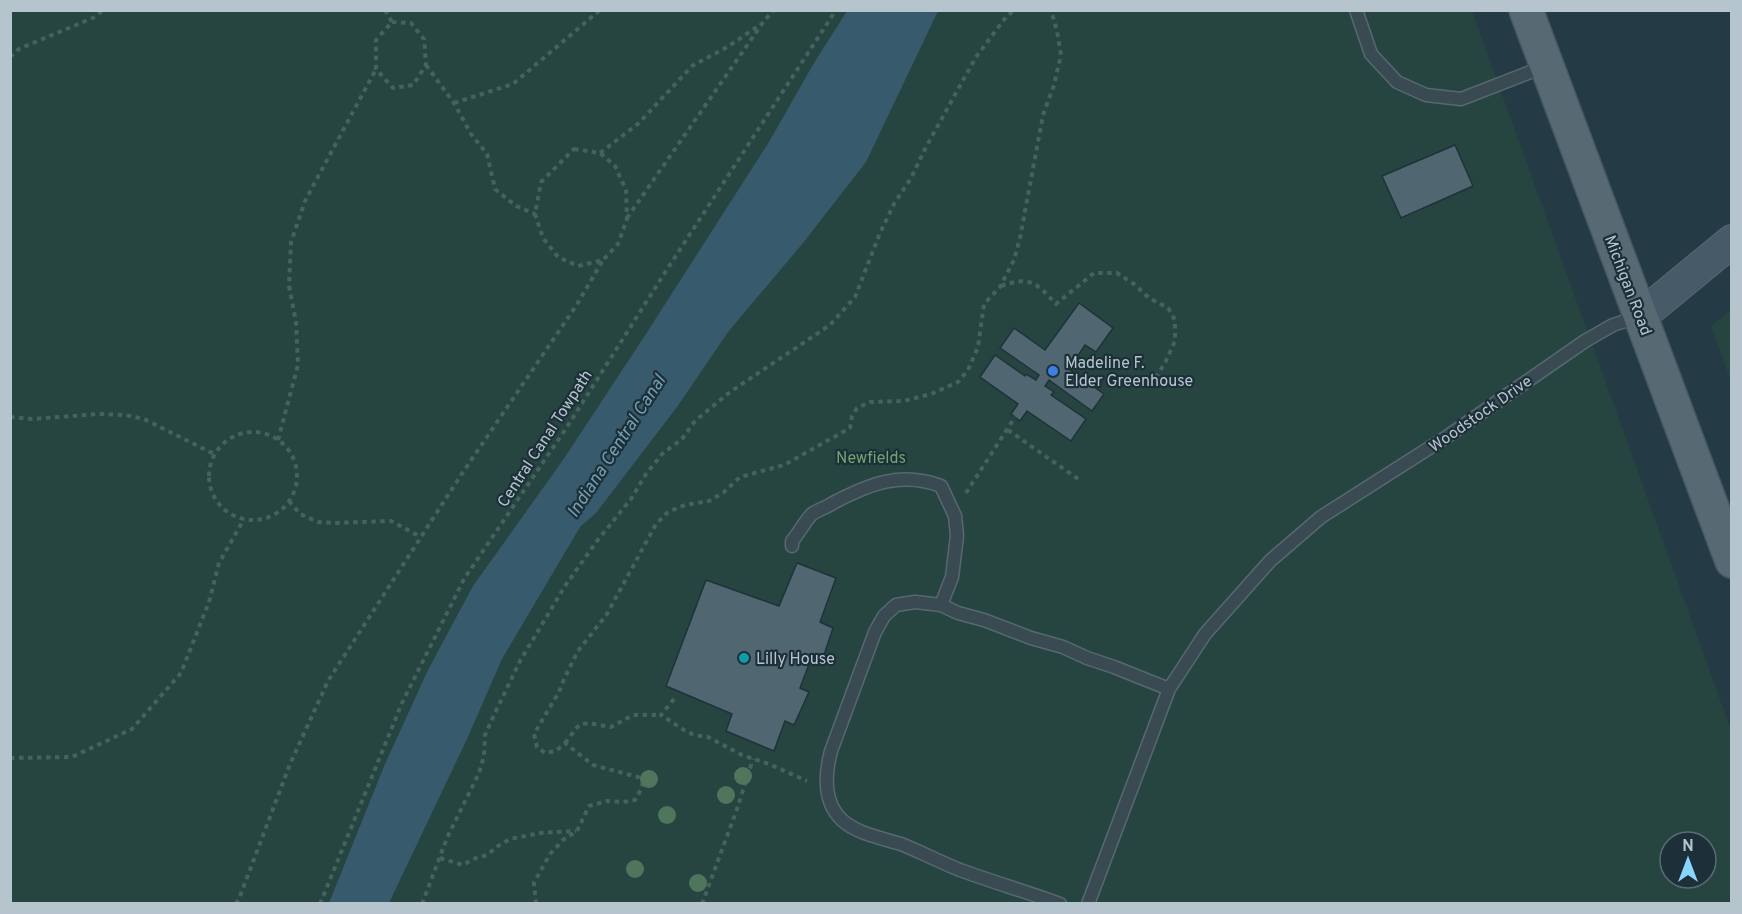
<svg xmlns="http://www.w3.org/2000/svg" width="1742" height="914" font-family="Overpass,sans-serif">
<rect width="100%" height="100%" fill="#243a44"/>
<path fill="#264540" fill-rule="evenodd" d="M 10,11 L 1472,11 L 1731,730 L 1731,903 L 11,903 ZM 1670,842 L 1706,842 L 1706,878 L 1670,878 Z
M 1731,310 L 1731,381 L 1711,326 Z"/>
<path fill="#375b6c" d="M 847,11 L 938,11 L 866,162 L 803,243 L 728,332 L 677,407 L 596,513 L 580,527 L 502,659 L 467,739 L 389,903 L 329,903 L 385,764 L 428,670 L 473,586 L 563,460 L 644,337 L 769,142 L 814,63 Z"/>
<path fill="#506771" stroke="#1f323b" stroke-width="1.5" d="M 1455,145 L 1473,186 L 1401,218 L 1382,176 Z
M 1079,303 L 1113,328 L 1096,352 L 1085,345 L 1069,369 L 1104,394 L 1092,411 L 1049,380 L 1045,386 L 1054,392 L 1051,395 L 1086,419 L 1071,441 L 1027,411 L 1020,421 L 1011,414 L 1018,404 L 980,377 L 995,355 L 1025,376 L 1026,374 L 1036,380 L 1039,375 L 1000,348 L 1014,328 L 1045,350 Z
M 797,563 L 836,578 L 820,622 L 833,628 L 822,661 L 812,656 L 800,688 L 809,692 L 794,725 L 785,721 L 774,751 L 726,731 L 732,714 L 666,686 L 706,580 L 779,606 Z"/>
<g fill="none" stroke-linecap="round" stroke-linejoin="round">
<g stroke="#576871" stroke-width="15">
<path id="lane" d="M 1356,10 L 1371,54 L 1397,82 L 1426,95 L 1461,99 L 1546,66
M 792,546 L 792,541 C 799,533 805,521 812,514 C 818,510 827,507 833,503 C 869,484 901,471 941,486 L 955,516 L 957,536 L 952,577 L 941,605
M 1060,904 C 1027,892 993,882 960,870 C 940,862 921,852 901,844 C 882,838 857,834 842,820 C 823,802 825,774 831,751 L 875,632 L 884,616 L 896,605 L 915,602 L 941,605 L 958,613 L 984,620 L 1031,638 L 1063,647 L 1087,658 L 1114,667 L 1169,689
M 1088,904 L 1169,689 L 1205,634 L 1270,561 L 1321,517 L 1448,436 L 1585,341 L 1613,325 L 1640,316"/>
</g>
<g stroke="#576871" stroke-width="34">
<path id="secondary" d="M 1641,316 L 1732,241"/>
</g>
<g stroke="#455760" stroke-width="36">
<path id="primary" d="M 1526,10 L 1732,561"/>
</g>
<path stroke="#47625e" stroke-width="4" stroke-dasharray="4.5 4.5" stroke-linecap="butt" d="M 385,10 L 392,22
M 392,22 L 411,23 L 424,39 L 426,65 L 413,85 L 393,88 L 376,69 L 376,40 Z
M 10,57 L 19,49 L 95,17 L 103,10
M 426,65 L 454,103 L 471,134 L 487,154 L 495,189 L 516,206 L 535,214
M 454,103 L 513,84 L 600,10
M 574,149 L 600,153 L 615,166 L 626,190 L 627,219 L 618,244 L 603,260 L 578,266 L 558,257 L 543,238 L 535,214 L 541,182 Z
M 600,153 L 639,123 L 692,66 L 729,46 L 761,24
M 627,218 L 764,21 L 774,10
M 1001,286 C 1029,276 1036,282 1056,304 L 1094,273 L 1117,273 L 1134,284 L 1149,298 L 1168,308 L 1175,320 L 1175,341 L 1166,361 L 1153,382
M 10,417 L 32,419 L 99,414 L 125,415 L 144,419 L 214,454
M 1008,430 L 1081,481
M209 476a44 44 0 1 1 88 0a44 44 0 1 1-88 0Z
M 278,440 L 298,365 L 296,322 L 289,286 L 291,242 L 305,201 L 376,69
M 966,493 L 1015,417
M 289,501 L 300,514 L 318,522 L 333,523 L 391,521 L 421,537
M 674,699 L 661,715 L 684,730 L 694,735 L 708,737 L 742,755 L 769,764 L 807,781
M 565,743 L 579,725 L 588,723 L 611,727 L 633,715 L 661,715
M 10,758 L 72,757 L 132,729 L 181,673 L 209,602 L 219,563 L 244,519
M 440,858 L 463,865 L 473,859 L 487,855 L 498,846 L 510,839 L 541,833 L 576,831
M 236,904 L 240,896 L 290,764 L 328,681 L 461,475 L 576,306 L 603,260
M 320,904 L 402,703 L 464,579 L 567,427 L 664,274 L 836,10
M 422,904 L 447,838 L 479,773 L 484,756 L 485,735 L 494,715 L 520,661 L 565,586 L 597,541 L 631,499 L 646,474 L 662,454 L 682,439 L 695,421 L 730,392 L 830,325 L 855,297 L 880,233 L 894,204 L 911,178 L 926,147 L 976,57 L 1006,17 L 1014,10
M 536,904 L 534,883 L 541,870 L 550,854 L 563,840 L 577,831 L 589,806 L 607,801 L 623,802 L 635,800 L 643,786 L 638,777 L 593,765 L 565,743 L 556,751 L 545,753 L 537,747 L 534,734 L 559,692 L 564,679 L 578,651 L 607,614 L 656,524 L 668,512 L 685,505 L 709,501 L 723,493 L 740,477 L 784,465 L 850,428 L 852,416 L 857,408 L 870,402 L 904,401 L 931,394 L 958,382 L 968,370 L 978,347 L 984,304 L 1000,287 L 1014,260 L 1020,238 L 1043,115 L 1054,85 L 1061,55 L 1057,31 L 1051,10
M 702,904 L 737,809 L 753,759"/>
<use href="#lane" stroke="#394a53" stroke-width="12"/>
<use href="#secondary" stroke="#465b67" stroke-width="32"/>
<use href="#primary" stroke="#576a73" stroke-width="33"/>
</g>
<g fill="#4f755d">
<circle cx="743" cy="776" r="9"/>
<circle cx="649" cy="779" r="9"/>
<circle cx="726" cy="795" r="9"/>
<circle cx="667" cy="815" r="9"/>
<circle cx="635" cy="869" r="9"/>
<circle cx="698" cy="883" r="9"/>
</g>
<circle fill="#3f7fe0" stroke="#1d3039" stroke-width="2" cx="1053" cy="371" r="6"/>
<circle fill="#0f9aa8" stroke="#1d3039" stroke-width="2" cx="744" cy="658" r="6"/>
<g text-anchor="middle" stroke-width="4.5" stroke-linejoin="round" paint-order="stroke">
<g font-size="16" fill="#b6c5cd" stroke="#1d3039">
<text transform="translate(1629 285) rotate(69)" y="6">Michigan Road</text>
<text transform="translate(1480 413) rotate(-35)" y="6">Woodstock Drive</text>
<text transform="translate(544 438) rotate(-57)" y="6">Central Canal Towpath</text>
</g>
<g font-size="16" fill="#b6c5cd" stroke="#1d3039" text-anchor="start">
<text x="1065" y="368">Madeline F.<tspan x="1065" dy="18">Elder Greenhouse</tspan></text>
<text x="756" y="664">Lilly House</text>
</g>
<g font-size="16" fill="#73a572" stroke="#1d3039">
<text x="871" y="463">Newfields</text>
</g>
<g font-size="18" font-style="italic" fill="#739fb3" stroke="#1d3039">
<text transform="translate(616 446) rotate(-57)" y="6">Indiana Central Canal</text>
</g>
</g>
<rect width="1742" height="914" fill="none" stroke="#b6c5cd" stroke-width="24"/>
<g transform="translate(1688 860)"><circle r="28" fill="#1d3039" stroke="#5a6c74" stroke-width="1.5"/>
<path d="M0-4.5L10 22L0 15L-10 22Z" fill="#89d5ff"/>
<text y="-9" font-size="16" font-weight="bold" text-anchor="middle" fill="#b6c5cd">N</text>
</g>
</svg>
